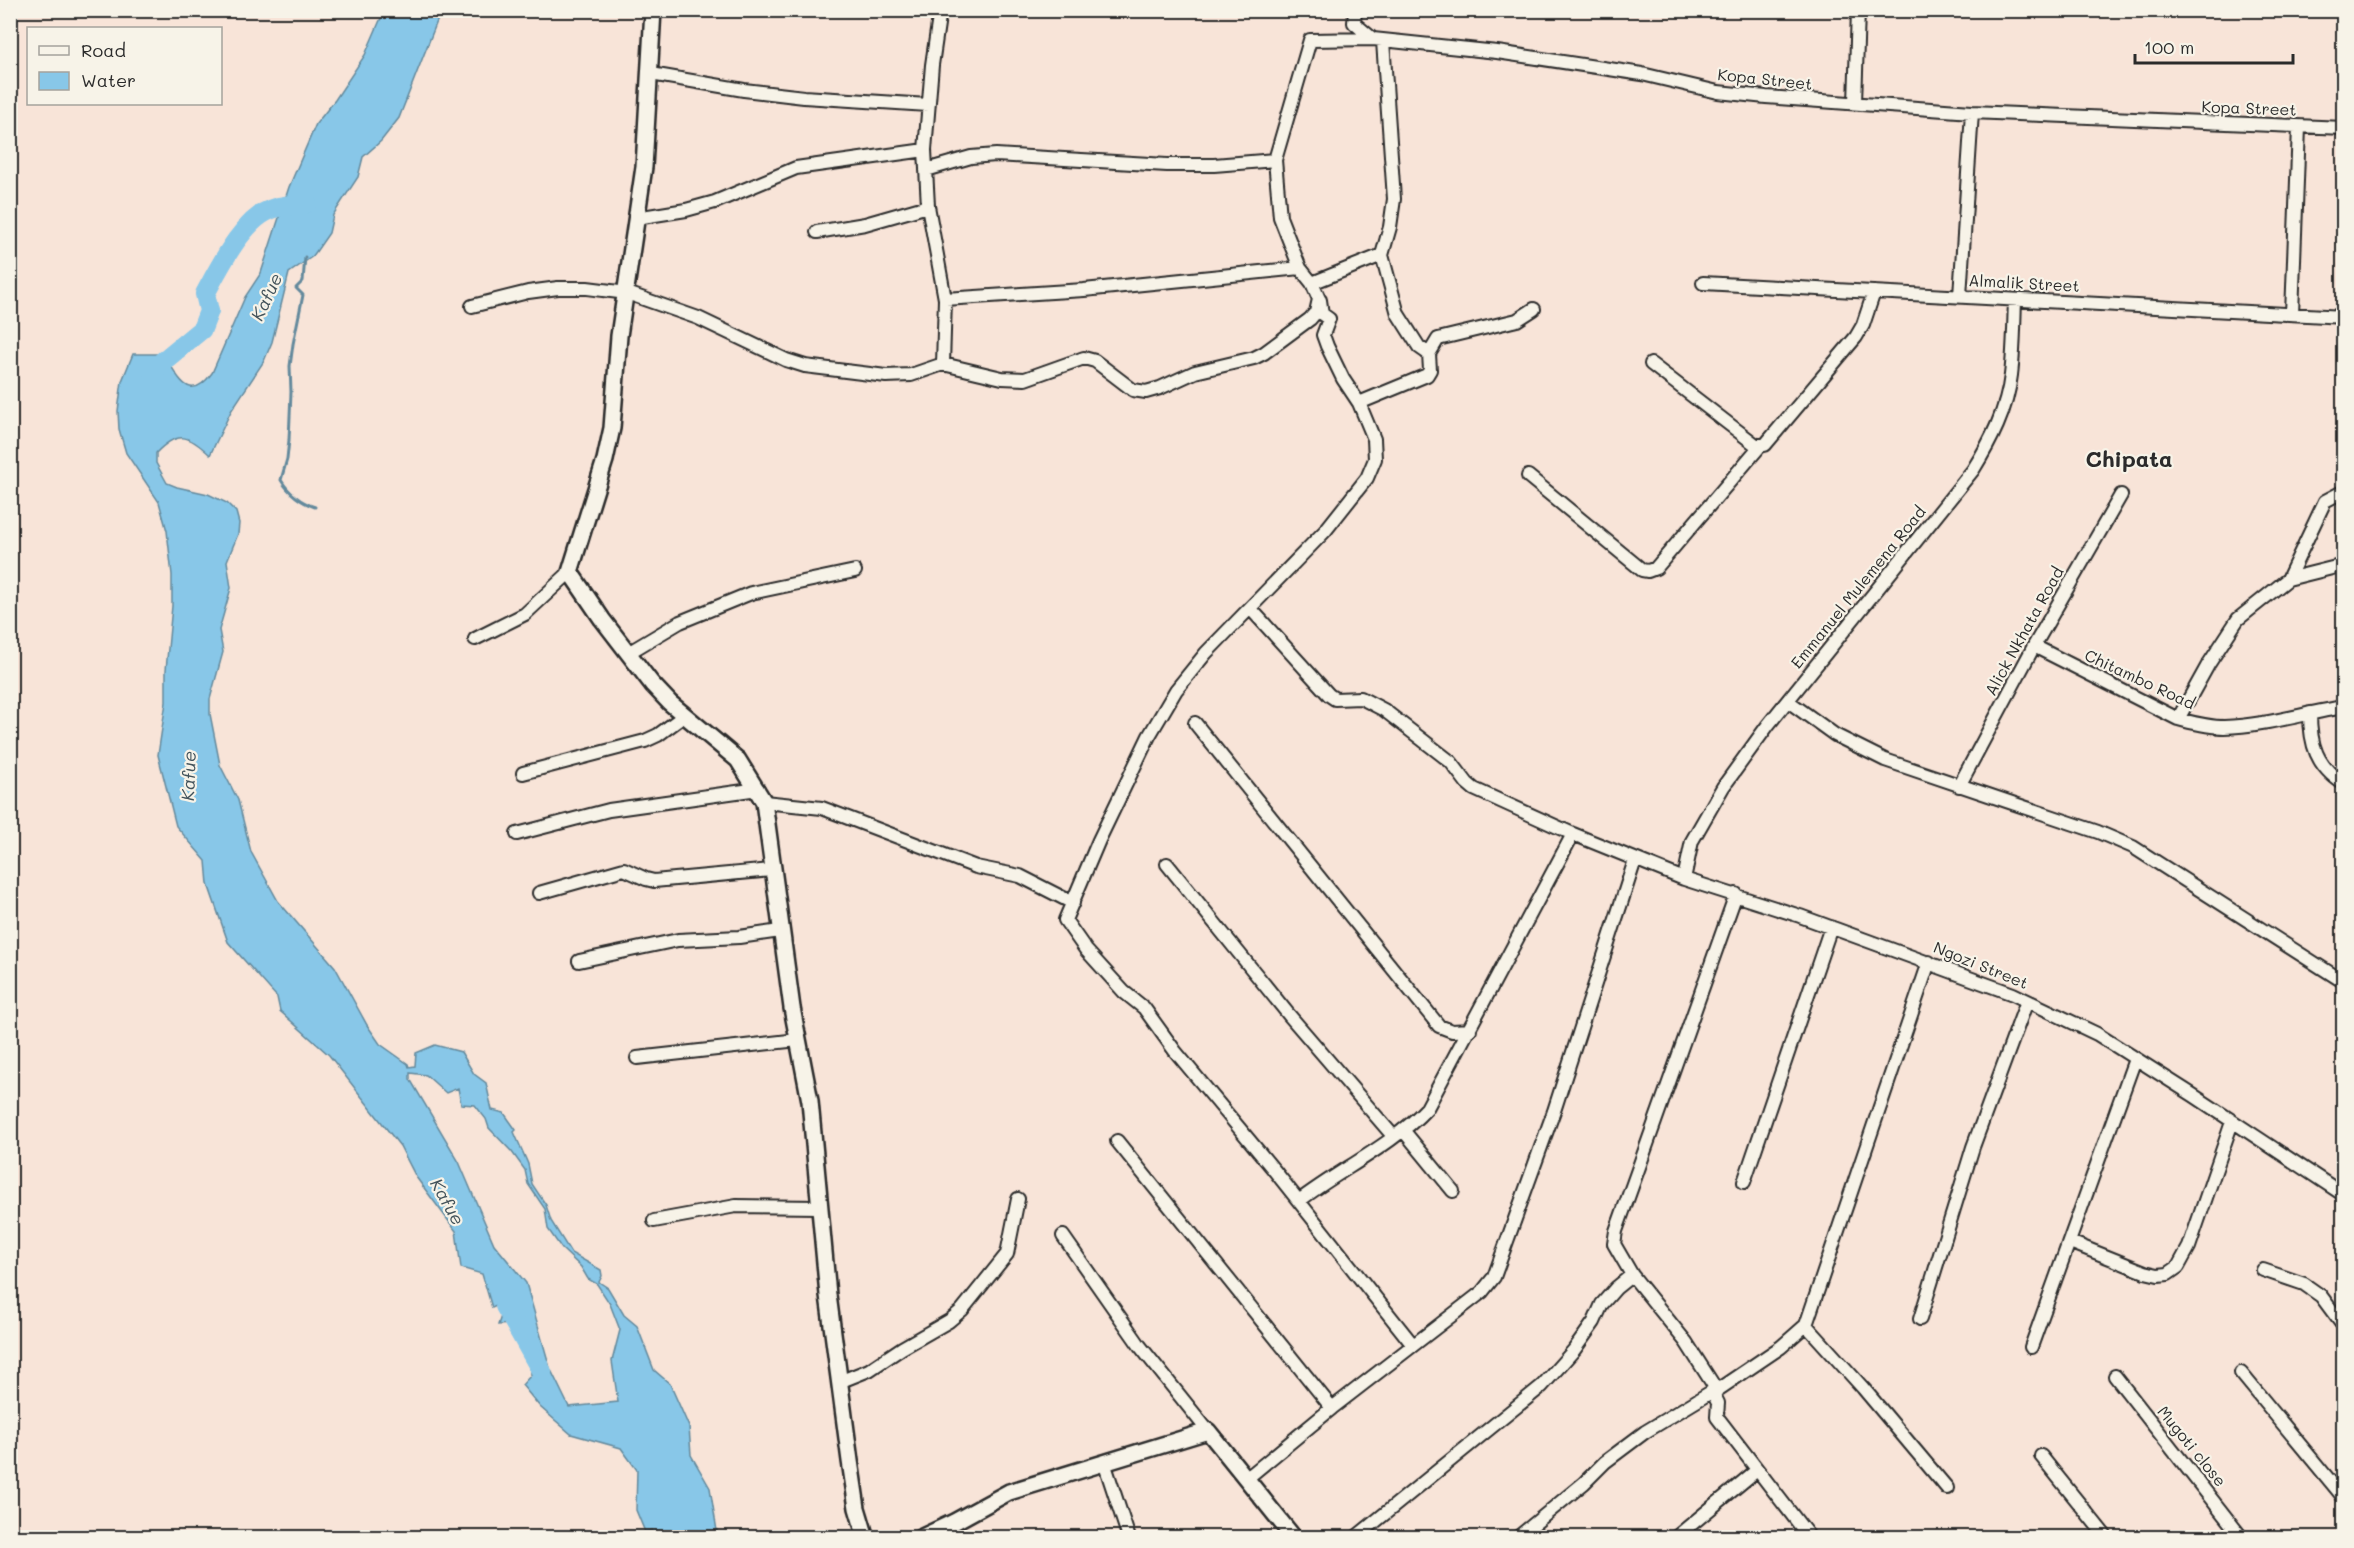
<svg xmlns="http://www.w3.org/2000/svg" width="2354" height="1548" font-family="Mali,sans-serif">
<rect width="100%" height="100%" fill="#f8e4d8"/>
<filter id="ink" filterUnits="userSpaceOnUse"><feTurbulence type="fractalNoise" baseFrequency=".0167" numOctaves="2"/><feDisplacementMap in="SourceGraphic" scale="12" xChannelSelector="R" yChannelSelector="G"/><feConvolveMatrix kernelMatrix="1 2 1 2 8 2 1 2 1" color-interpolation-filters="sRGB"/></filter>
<g filter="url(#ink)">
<path fill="#88c7e8" stroke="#63899c" stroke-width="1.5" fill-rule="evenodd" d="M 384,11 L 441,11 L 399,118 L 381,141 L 363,157 L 358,177 L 333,215 L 329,233 L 313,256 L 289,273 L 272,342 L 264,361 L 231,411 L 210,455 C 189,435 178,430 156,453 L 156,463 L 167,483 L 177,487 L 208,494 L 227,503 L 236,512 L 239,523 L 238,534 L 227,561 L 231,588 L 219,630 L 223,652 L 210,699 L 210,714 L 220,765 L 238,800 L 251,852 L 278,901 L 335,967 L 367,1025 L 380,1044 L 408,1064 L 409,1067 L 415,1066 L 416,1053 L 435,1045 L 461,1052 L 474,1074 L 486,1083 L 492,1110 L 504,1113 L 516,1130 L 514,1132 L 528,1164 L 532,1184 L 546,1205 L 551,1221 L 571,1253 L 601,1270 L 602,1276 L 599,1282 L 608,1288 L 624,1315 L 637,1326 L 654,1370 L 670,1384 L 689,1427 L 691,1455 L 710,1488 L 718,1537 L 654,1537 L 652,1530 L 645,1532 L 636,1510 L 637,1470 L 621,1448 L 571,1434 L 540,1407 L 522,1385 L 531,1375 C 530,1351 533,1341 513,1324 L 498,1325 L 502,1313 L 496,1306 L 492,1308 L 482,1274 L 461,1268 L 456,1231 L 416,1177 L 400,1146 L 329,1055 L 280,1011 L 277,997 L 228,942 L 208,884 L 206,861 L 176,826 L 158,755 L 166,702 L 166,670 L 172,606 L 172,575 L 167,531 L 159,502 L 126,453 L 119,429 L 118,411 L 122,381 L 133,354 L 163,354 C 177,372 187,407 212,373 L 245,297 L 261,273 L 289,187 L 316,124 L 335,100 L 365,55 ZM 410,1073 L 426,1075 L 446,1093 L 458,1088 L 461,1104 L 475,1105 L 486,1119 L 489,1128 L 512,1152 L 525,1170 L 528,1184 L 545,1209 L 548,1229 L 562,1249 L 581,1267 L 588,1279 L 597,1284 L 610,1304 L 620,1330 L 612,1361 L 618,1402 L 569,1407 L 550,1368 L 526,1283 L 494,1244 L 459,1162 L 410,1079 Z"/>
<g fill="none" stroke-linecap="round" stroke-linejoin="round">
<path stroke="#63899c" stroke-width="3" d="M 305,257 L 303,281 L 296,288 L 303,295 L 293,344 L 290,366 L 291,392 L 289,440 L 287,459 L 281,480 C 289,493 300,502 315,507"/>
<path stroke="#88c7e8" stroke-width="20" d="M 153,380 L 156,367 L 202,329 L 209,311 L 205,294 C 219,268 244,216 275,208 C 285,205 297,205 307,203
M 505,1306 L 542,1372"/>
<g stroke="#2b2b2b" stroke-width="16">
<path id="minor" d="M 940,10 L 932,65 L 925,150 L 928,206 L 945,299 L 943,364
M 1355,10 L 1354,23 L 1373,39
M 1383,41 L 1394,199 L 1390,227 L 1382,255 L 1398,314 L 1419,347 L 1429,354 L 1438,339 L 1517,320 L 1534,309
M 651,74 L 744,90 L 804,97 L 928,105
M 1855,103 L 1858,10
M 926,170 L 971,157 L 996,155 L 1167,165 L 1214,165 L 1275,160
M 636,218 L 686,210 L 715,202 L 796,168 L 925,150
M 817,232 L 865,224 L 928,206
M 1312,283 L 1382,255
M 1703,283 L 2344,317
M 1960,296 L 1972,112
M 945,299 L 1084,290 L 1300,268
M 1320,300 L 1322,314 L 1329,319 L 1323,335 L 1327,346 L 1343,379 L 1359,403 L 1374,439 L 1375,459 L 1367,478 L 1325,531 L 1206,653 L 1176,690 L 1149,736 L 1099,840 L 1065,920 L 1086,950 L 1124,992 L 1144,1008 L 1175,1051 L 1274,1170 L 1413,1345
M 472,306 L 528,292 L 558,288 L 587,288 L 627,293 L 698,318 L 786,360 L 805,366 L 886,376 L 911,375 L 943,364 L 1002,378 L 1025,379 L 1084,358 L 1095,361 L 1133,390 L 1146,392 L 1160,388 L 1195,372 L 1254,358 L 1264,353 L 1310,319 L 1316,312 L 1319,299 L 1312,283 L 1300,268 L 1280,217 L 1275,160 L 1310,40 L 1373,39 L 1497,52 L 1642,74 L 1718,92 L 1766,97 L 1972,112 L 2344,128
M 2292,314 L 2299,127
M 1651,364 L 1756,445 L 1765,445 L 1856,337 L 1863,325 L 1874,292
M 1359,403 L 1427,375 L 1430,370 L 1429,354
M 1528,476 L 1642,570 L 1648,571 L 1656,568 L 1760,446
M 2288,579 L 2325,501 L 2344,491
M 1250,608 L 1329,695 L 1335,699 L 1361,698 L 1384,710 L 1451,762 L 1467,783 L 1474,789 L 1573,834 L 1684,879 L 1800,916 L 2013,994 L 2097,1034 L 2193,1095 L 2344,1195
M 475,639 L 525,614 L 570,572
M 2034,646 L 2178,719 C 2194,723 2208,727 2224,727 C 2264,726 2305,713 2344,707
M 628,653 L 680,622 L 751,593 L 855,571
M 1788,701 L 1835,735 L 1885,760 L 2098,832 L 2133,847 L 2344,982
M 2310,713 C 2310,744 2316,766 2344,784
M 2178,719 L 2208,665 L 2238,619 L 2288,579 L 2344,565
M 1195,723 L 1439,1026 L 1452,1031 L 1470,1030
M 523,773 L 645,741 L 658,735 L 685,715
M 1959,786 L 2034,646 L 2121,495
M 764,802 L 822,808 L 976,867 L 1020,876 L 1073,903
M 517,834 L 609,810 L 758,789
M 1167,864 L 1289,1015 L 1394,1137
M 1684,879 L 1692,841 L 1723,787 L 1768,725 L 1973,470 C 1991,441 2007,410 2011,375 C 2014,350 2014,325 2015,300
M 539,893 L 624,869 L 646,879 L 654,881 L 772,870
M 1736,894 L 1640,1164 L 1616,1231 L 1614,1244 L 1632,1275 L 1686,1342 L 1716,1389 L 1713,1393 L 1718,1403 L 1717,1417 L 1810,1538
M 579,961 L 678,940 L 739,937 L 780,931
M 637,1058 L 798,1040
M 1403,1130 L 1453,1191
M 1117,1141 L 1332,1408
M 1744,1182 L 1831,927
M 1299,1201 C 1339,1170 1393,1145 1427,1108 L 1573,834
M 654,1221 L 736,1206 L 820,1207
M 1063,1236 L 1140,1346 L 1208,1431
M 2070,1242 L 2145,1272 L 2158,1275 L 2168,1274 L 2178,1267 L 2189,1247 L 2232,1122
M 2263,1270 L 2304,1284 L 2321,1296 L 2344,1327
M 1920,1319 L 1973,1147 L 2027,1001
M 1806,1325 L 1863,1388 L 1947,1488
M 2031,1347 L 2135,1059
M 2241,1373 L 2344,1498
M 2115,1376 L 2242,1538
M 839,1382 L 869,1370 L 902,1348 L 949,1321 L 962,1310 L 1007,1254 L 1018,1199
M 1713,1393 L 1781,1347 L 1806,1325 L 1929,962
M 2041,1456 L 2107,1538
M 1104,1462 L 1129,1538
M 1246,1479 L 1332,1408 L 1482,1292 L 1494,1277 L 1554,1111 L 1635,860
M 1355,1538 L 1542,1386 L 1574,1350 L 1594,1322 L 1602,1304 L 1616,1288 L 1632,1275
M 1517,1538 L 1584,1483 L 1605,1462 L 1645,1432 L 1716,1389
M 1675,1538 L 1757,1470"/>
</g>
<g stroke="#2b2b2b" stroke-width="20">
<path id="tertiary" d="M 653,10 L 644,167 L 619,336 L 612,428 L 605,460 L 570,572 L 602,619 L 652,684 L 670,703 L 738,760 L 764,802 L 792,1008 L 810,1101 L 828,1295 L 850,1461 L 857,1508 L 866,1538
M 920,1538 L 954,1522 L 1009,1492 L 1208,1431 L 1294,1538"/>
</g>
<use href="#minor" stroke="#f7f3e8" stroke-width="12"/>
<use href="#tertiary" stroke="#f7f3e8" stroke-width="15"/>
</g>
</g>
<g text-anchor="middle" stroke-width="4.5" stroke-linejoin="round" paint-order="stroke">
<g font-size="16" fill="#2b2b2b" stroke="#f7f3e8">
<text transform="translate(1765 79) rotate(6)" y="6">Kopa Street</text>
<text transform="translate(2249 108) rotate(2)" y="6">Kopa Street</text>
<text transform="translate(2024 283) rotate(3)" y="6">Almalik Street</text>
<text transform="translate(1858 587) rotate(-51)" y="6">Emmanuel Mulemena Road</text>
<text transform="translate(2024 631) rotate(-61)" y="6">Alick Nkhata Road</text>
<text transform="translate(2140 679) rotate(25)" y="6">Chitambo Road</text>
<text transform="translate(1981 965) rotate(22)" y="6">Ngozi Street</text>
<text transform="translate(2192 1446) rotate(51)" y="6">Mugoti close</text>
</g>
<g font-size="18" font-style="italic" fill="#42525a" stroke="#f7f3e8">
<text transform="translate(267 297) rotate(-65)" y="6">Kafue</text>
<text transform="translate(189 776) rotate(-88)" y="6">Kafue</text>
<text transform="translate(447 1202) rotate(61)" y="6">Kafue</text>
</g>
<g font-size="22" font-weight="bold" fill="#2b2b2b" stroke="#f7f3e8">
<text x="2129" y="467">Chipata</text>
</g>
</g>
<rect width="2354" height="1548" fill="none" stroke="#f7f3e8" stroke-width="36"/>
<rect x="18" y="18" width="2318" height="1512" fill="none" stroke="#2b2b2b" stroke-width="2" filter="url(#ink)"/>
<rect x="27" y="27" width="195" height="78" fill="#f7f3e8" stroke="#a5a39c" stroke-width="1.5"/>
<rect x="39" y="46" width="30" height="9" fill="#f7f3e8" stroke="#a5a39c" stroke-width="1.5"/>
<text x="81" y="57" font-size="18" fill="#2b2b2b">Road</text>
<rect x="39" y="72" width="30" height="18" fill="#88c7e8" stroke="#a5a39c" stroke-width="1.5"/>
<text x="81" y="87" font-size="18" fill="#2b2b2b">Water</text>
<path d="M2135 54v9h158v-9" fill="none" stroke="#2b2b2b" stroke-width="3"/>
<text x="2144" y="54" font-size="18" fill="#2b2b2b" stroke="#f7f3e8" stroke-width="4.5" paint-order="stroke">100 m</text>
</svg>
